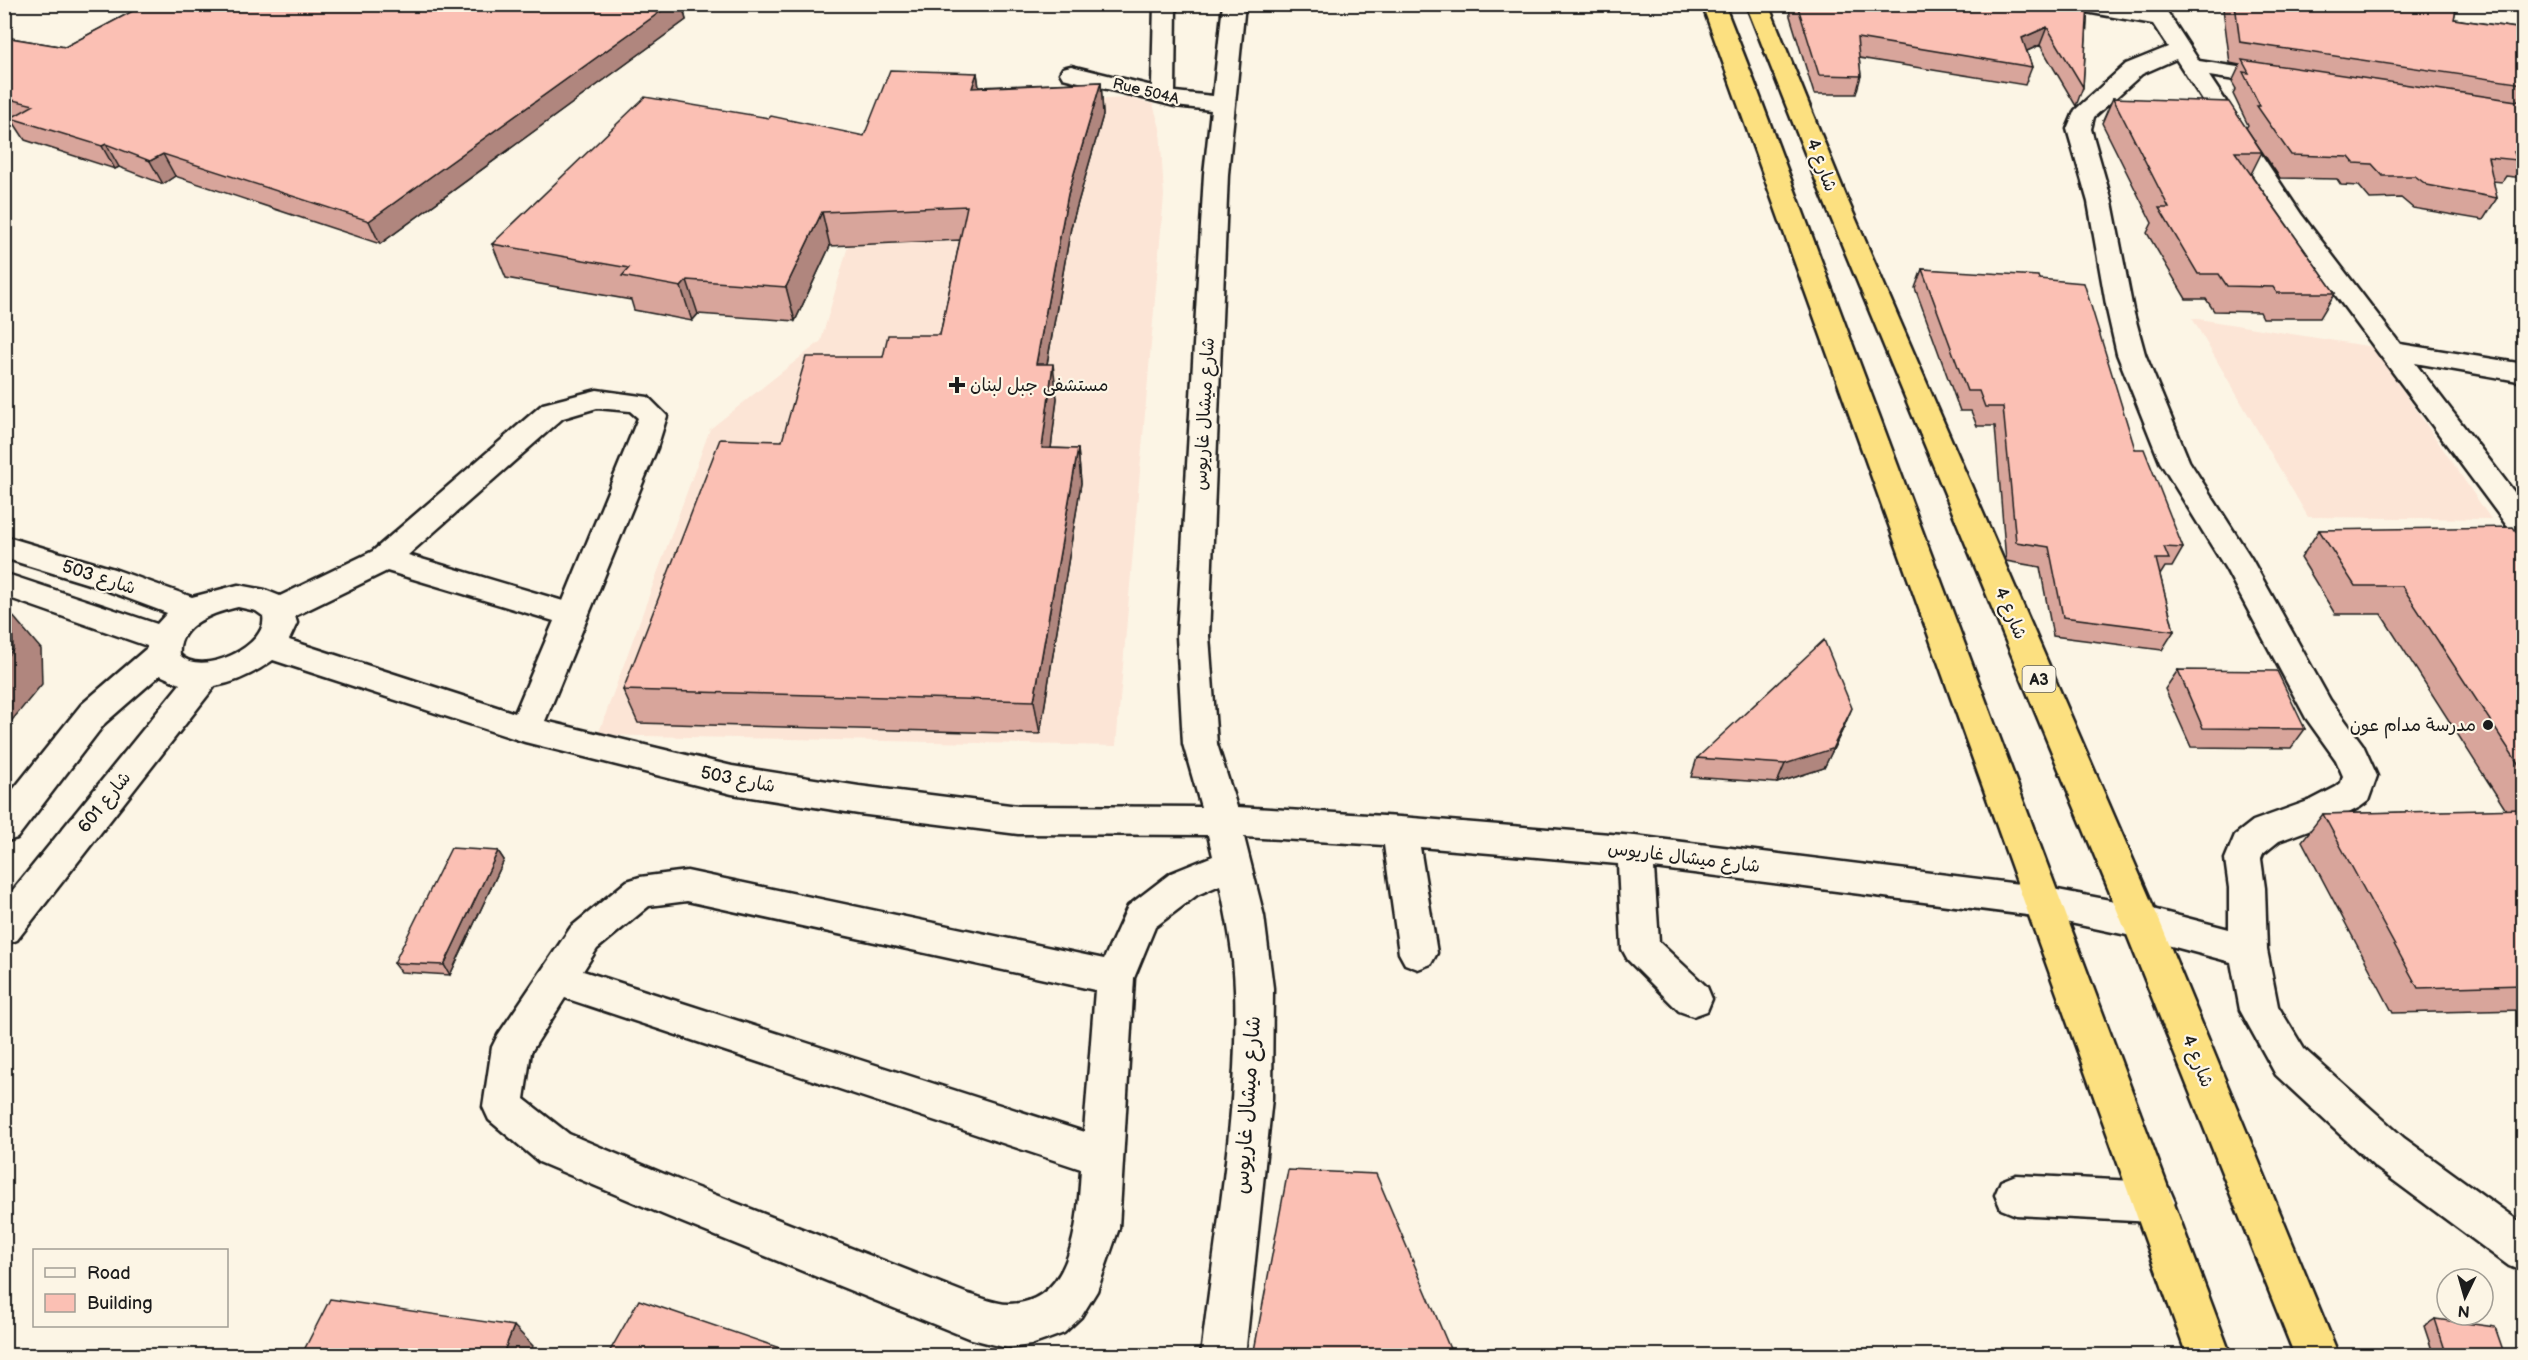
<svg xmlns="http://www.w3.org/2000/svg" width="2528" height="1360" font-family="'Balsamiq Sans','Playpen Sans Arabic',sans-serif">
<rect width="100%" height="100%" fill="#fcf5e5"/>
<filter id="ink" filterUnits="userSpaceOnUse"><feTurbulence type="fractalNoise" baseFrequency=".0167" numOctaves="2"/><feDisplacementMap in="SourceGraphic" scale="12" xChannelSelector="R" yChannelSelector="G"/><feConvolveMatrix kernelMatrix="1 2 1 2 8 2 1 2 1" color-interpolation-filters="sRGB"/></filter>
<g filter="url(#ink)">
<path fill="#fce5d6" d="M 1128,98 L 1153,104 L 1160,128 L 1164,196 L 1116,746 L 598,735 L 710,429 L 821,341 L 852,232 L 952,106 Z
M 2192,318 L 2373,347 L 2491,519 L 2308,517 Z"/>
<g fill="none" stroke-linecap="round" stroke-linejoin="round">
<g stroke="#1c1c1c" stroke-width="5">
<path id="minor" d="M 1154,4 L 1176,4 L 1175,92 L 1213,96 L 1223,4 L 1245,4 L 1228,174 L 1209,636 L 1217,744 L 1237,807 L 1400,817 L 1635,836 L 2042,887 L 2141,906 L 2229,929 L 2229,888 L 2225,859 L 2235,835 L 2253,821 L 2311,800 L 2336,787 L 2341,783 L 2343,776 L 2336,760 L 2306,718 L 2226,569 L 2160,462 L 2117,354 L 2107,310 L 2088,202 L 2067,129 L 2075,110 L 2126,64 L 2168,47 L 2153,24 L 2075,10 L 2067,9 L 2065,4 L 2114,4 L 2144,10 L 2141,4 L 2162,4 L 2199,61 L 2289,75 L 2292,80 L 2289,85 L 2281,87 L 2209,76 L 2301,214 L 2400,344 L 2524,364 L 2524,382 L 2415,363 L 2524,505 L 2524,537 L 2513,534 L 2282,223 L 2176,59 L 2142,74 L 2094,117 L 2091,129 L 2112,202 L 2133,310 L 2145,354 L 2189,461 L 2251,558 L 2330,700 L 2363,745 L 2377,776 L 2368,801 L 2360,807 L 2335,820 L 2279,841 L 2263,854 L 2261,859 L 2265,888 L 2267,950 L 2278,1006 L 2304,1049 L 2404,1138 L 2524,1225 L 2524,1272 L 2509,1266 L 2374,1166 L 2276,1075 L 2240,1010 L 2231,962 L 2141,938 L 2042,917 L 1654,868 L 1659,942 L 1707,987 L 1712,999 L 1707,1011 L 1693,1016 L 1679,1011 L 1628,960 L 1622,949 L 1618,864 L 1420,847 L 1437,953 L 1431,964 L 1418,969 L 1405,964 L 1399,953 L 1384,845 L 1244,837 L 1264,916 L 1273,988 L 1272,1098 L 1245,1356 L 1201,1356 C 1215,1236 1239,1109 1235,989 C 1234,954 1227,919 1220,885 L 1197,895 L 1155,927 L 1134,978 L 1119,1228 L 1097,1291 L 1081,1317 L 1064,1333 L 1048,1339 L 1031,1345 L 1007,1348 L 968,1338 L 669,1217 L 539,1162 L 489,1120 L 483,1107 L 492,1047 L 498,1035 L 571,927 L 627,881 L 640,877 L 687,871 L 1104,959 L 1128,906 L 1171,873 L 1213,856 L 1208,835 L 1018,834 L 859,814 L 732,794 L 525,742 L 273,660 C 255,673 237,682 215,686 L 17,940 L 4,945 L 4,901 L 180,684 L 160,675 L 105,723 L 17,838 L 4,842 L 4,801 L 81,705 L 147,648 L 147,646 L 4,596 L 4,573 L 157,624 L 167,613 L 92,585 L 4,558 L 4,536 L 114,569 L 192,597 L 238,585 L 265,590 L 280,596 L 373,551 L 543,404 L 597,390 L 648,397 L 667,416 L 657,448 L 545,721 L 732,766 L 859,786 L 1018,806 L 1201,807 L 1183,744 L 1177,636 L 1204,174 L 1211,110 L 1175,106 L 1063,78 L 1060,73 L 1063,68 L 1071,66 L 1152,86 ZM 597,408 L 630,411 L 638,418 L 563,601 L 408,555 L 563,418 ZM 387,571 L 554,621 L 515,713 L 289,640 L 297,623 L 295,616 ZM 238,607 L 256,611 L 263,616 C 269,645 202,678 180,655 C 176,625 215,612 238,607 ZM 687,901 L 1095,990 L 1084,1132 L 583,971 L 597,949 L 649,906 ZM 565,998 L 1081,1169 C 1078,1217 1075,1304 1008,1304 C 996,1304 980,1297 968,1294 L 695,1187 L 569,1134 L 524,1099 L 531,1052 Z
M 2016,1175 L 2154,1182 L 2169,1188 L 2175,1202 L 2169,1216 L 2154,1222 L 2016,1215 L 2001,1209 L 1995,1195 L 2001,1181 Z"/>
</g>
<g stroke="#1c1c1c" stroke-width="5">
<path id="highway" d="M 1702,4 L 1724,4 L 1751,73 L 2231,1356 L 2187,1356 Z
M 1746,4 L 1768,4 L 1848,201 L 2160,922 L 2339,1356 L 2295,1356 L 2122,922 L 1824,201 Z"/>
</g>
<use href="#minor" fill="#fcf5e5" fill-rule="evenodd"/>
<use href="#highway" fill="#fce080" fill-rule="evenodd"/>
</g>
<path fill="#d8a59b" stroke="#1c1c1c" stroke-width="1.5" d="M 146,4 L 682,4 L 686,20 L 380,244 L 175,176 L 163,184 L 119,167 L 115,169 L 25,140 L 12,120 L 4,118 L 4,37 L 65,47 Z
M 1789,4 L 2088,4 L 2083,87 L 2076,106 L 2040,45 L 2027,51 L 2032,67 L 2025,85 L 1859,58 L 1861,76 L 1856,94 L 1814,94 L 1790,16 Z
M 2221,4 L 2457,4 L 2454,19 L 2523,29 L 2523,178 L 2506,176 L 2502,182 L 2493,181 L 2497,198 L 2483,220 L 2413,208 L 2401,198 L 2370,199 L 2359,186 L 2341,185 L 2337,179 L 2280,178 L 2246,128 L 2248,125 L 2233,94 L 2236,89 L 2232,82 L 2240,65 L 2230,63 L 2223,9 Z
M 977,73 L 979,87 L 1101,82 L 1103,115 L 1071,227 L 1047,364 L 1057,398 L 1051,448 L 1078,449 L 1081,483 L 1040,734 L 638,723 L 623,690 L 782,441 L 883,357 L 940,335 L 960,240 L 830,246 L 795,321 L 698,314 L 692,321 L 634,310 L 631,300 L 506,278 L 492,244 L 864,136 Z
M 2113,98 L 2262,152 L 2251,174 L 2335,293 L 2320,318 L 2263,318 L 2260,312 L 2214,311 L 2206,299 L 2186,299 L 2147,233 L 2152,223 L 2102,123 Z
M 1922,269 L 2039,279 L 2135,449 L 2183,548 L 2172,567 L 2165,567 L 2160,575 L 2174,631 L 2162,650 L 2053,636 L 2040,567 L 2006,561 L 1995,426 L 1977,426 L 1971,411 L 1960,411 L 1915,288 Z
M 2319,530 L 2523,541 L 2523,1010 L 2393,1013 L 2302,841 L 2323,814 L 2506,810 L 2381,614 L 2335,614 L 2301,558 Z
M 2178,670 L 2305,729 L 2291,748 L 2191,747 L 2165,689 Z
M 1844,727 L 1824,768 L 1777,783 L 1691,777 L 1697,758 Z
M 498,851 L 504,860 L 450,975 L 401,972 L 394,963 Z
M 2435,1319 L 2505,1356 L 2434,1356 L 2424,1326 Z"/>
<path fill="#b0867e" stroke="#1c1c1c" stroke-width="1.5" d="M 671,4 L 682,4 L 686,20 L 380,244 L 369,221 Z
M 2047,27 L 2040,45 L 2016,56 L 2022,38 Z
M 977,73 L 981,105 L 972,88 Z
M 1101,82 L 1103,115 L 1071,227 L 1041,398 L 1036,364 L 1068,194 Z
M 106,144 L 119,167 L 115,169 L 102,146 Z
M 163,154 L 175,176 L 163,184 L 150,161 Z
M 822,212 L 830,246 L 795,321 L 786,287 Z
M 687,280 L 698,314 L 692,321 L 681,287 Z
M 1053,364 L 1057,398 L 1047,482 L 1042,448 Z
M 1078,449 L 1081,483 L 1040,734 L 1034,701 Z
M 12,615 L 41,649 L 42,684 L 4,730 L 4,660 Z
M 1852,708 L 1844,727 L 1824,768 L 1777,783 L 1785,764 Z
M 498,851 L 504,860 L 450,975 L 444,965 Z
M 514,1326 L 533,1346 L 529,1356 L 502,1356 Z"/>
<path fill="#fbc0b4" stroke="#1c1c1c" stroke-width="1.5" d="M 146,4 L 671,4 L 369,221 L 163,154 L 150,161 L 106,144 L 102,146 L 11,118 L 34,105 L 4,98 L 4,37 L 65,47 Z
M 1797,4 L 2088,4 L 2083,87 L 2047,27 L 2022,38 L 2032,67 L 1857,38 L 1861,76 L 1819,75 Z
M 2235,4 L 2457,4 L 2454,19 L 2523,29 L 2523,84 L 2240,42 Z
M 2242,60 L 2523,102 L 2523,154 L 2514,152 L 2517,160 L 2488,157 L 2497,198 L 2427,185 L 2415,176 L 2383,176 L 2372,164 L 2354,163 L 2349,157 L 2291,155 L 2257,106 L 2260,106 L 2243,72 L 2249,73 Z
M 890,70 L 977,73 L 972,88 L 1101,82 L 1068,194 L 1036,364 L 1053,364 L 1042,448 L 1078,449 L 1034,701 L 623,690 L 720,439 L 782,441 L 806,357 L 883,357 L 888,335 L 940,335 L 967,206 L 822,212 L 786,287 L 687,280 L 681,287 L 622,276 L 629,268 L 492,244 L 645,97 L 769,118 L 771,116 L 864,136 Z
M 2113,98 L 2229,102 L 2262,152 L 2235,152 L 2335,293 L 2277,293 L 2273,287 L 2227,286 L 2219,274 L 2198,274 L 2159,208 L 2169,208 Z
M 1922,269 L 2038,276 L 2039,279 L 2084,283 L 2135,449 L 2144,449 L 2183,548 L 2164,547 L 2169,559 L 2156,559 L 2174,631 L 2063,617 L 2049,547 L 2016,542 L 2003,407 L 1985,407 L 1979,391 L 1967,391 Z
M 2513,527 L 2523,541 L 2523,771 L 2402,586 L 2355,586 L 2319,530 Z
M 4,606 L 12,615 L 13,649 L 4,660 Z
M 1824,640 L 1852,708 L 1832,749 L 1785,764 L 1697,758 Z
M 2178,670 L 2277,671 L 2305,729 L 2203,728 Z
M 2523,809 L 2523,985 L 2418,988 L 2323,814 Z
M 451,848 L 498,851 L 444,965 L 394,963 Z
M 1288,1170 L 1376,1174 L 1453,1356 L 1253,1356 Z
M 330,1299 L 514,1326 L 502,1356 L 301,1356 Z
M 639,1300 L 803,1356 L 607,1356 Z
M 2435,1319 L 2495,1327 L 2505,1356 L 2447,1356 Z"/>
</g>
<g fill="#1c1c1c" stroke="#fcf5e5" stroke-width="2">
<path d="M954 376h6v6h6v6h-6v6h-6v-6h-6v-6h6z"/>
<circle cx="2488" cy="725" r="6"/>
</g>
<g text-anchor="middle" stroke-width="4.5" stroke-linejoin="round" paint-order="stroke">
<g font-size="15" fill="#1c1c1c" stroke="#fcf5e5">
<text transform="translate(1146 91) rotate(14)" y="5">Rue 504A</text>
</g>
<rect fill="#fcf5e5" stroke="#5f5d58" stroke-width="1.5" x="2022.5" y="666" width="33" height="26" rx="4.5"/>
<g font-size="16" font-weight="bold" fill="#1c1c1c">
<text x="2039" y="685">A3</text>
</g>
<g font-size="18" fill="#1c1c1c" stroke="#fcf5e5">
<text transform="translate(1822 165) rotate(69)" y="6">شارع 4</text>
<text transform="translate(1204 414) rotate(-87)" y="6">شارع ميشال غاريوس</text>
<text transform="translate(99 577) rotate(18)" y="6">شارع 503</text>
<text transform="translate(2011 613) rotate(67)" y="6">شارع 4</text>
<text transform="translate(738 779) rotate(11)" y="6">شارع 503</text>
<text transform="translate(104 802) rotate(-51)" y="6">شارع 601</text>
<text transform="translate(1684 857) rotate(7)" y="6">شارع ميشال غاريوس</text>
<text transform="translate(2198 1061) rotate(68)" y="6">شارع 4</text>
</g>
<g font-size="18" fill="#1c1c1c" stroke="#fcf5e5" text-anchor="start">
<text x="970" y="391">مستشفى جبل لبنان</text>
<text x="2476" y="731" text-anchor="end">مدرسة مدام عون</text>
</g>
<g font-size="21" fill="#1c1c1c" stroke="#fcf5e5">
<text transform="translate(1247 1105) rotate(-86)" y="7">شارع ميشال غاريوس</text>
</g>
</g>
<rect width="2528" height="1360" fill="none" stroke="#fcf5e5" stroke-width="24"/>
<rect x="12" y="12" width="2504" height="1336" fill="none" stroke="#1c1c1c" stroke-width="2" filter="url(#ink)"/>
<rect x="33" y="1249" width="195" height="78" fill="#fcf5e5" stroke="#a29e95" stroke-width="1.5"/>
<rect x="45" y="1268" width="30" height="9" fill="#fcf5e5" stroke="#a29e95" stroke-width="1.5"/>
<text x="87" y="1279" font-size="18" fill="#1c1c1c">Road</text>
<rect x="45" y="1294" width="30" height="18" fill="#fbc0b4" stroke="#a29e95" stroke-width="1.5"/>
<text x="87" y="1309" font-size="18" fill="#1c1c1c">Building</text>
<g transform="translate(2465 1297) rotate(185)"><circle r="28" fill="#fcf5e5" stroke="#a29e95" stroke-width="1.5"/>
<path d="M0-4.5L10 22L0 15L-10 22Z" fill="#1c1c1c"/>
<text y="-9" font-size="16" font-weight="bold" text-anchor="middle" fill="#1c1c1c">N</text>
</g>
</svg>
